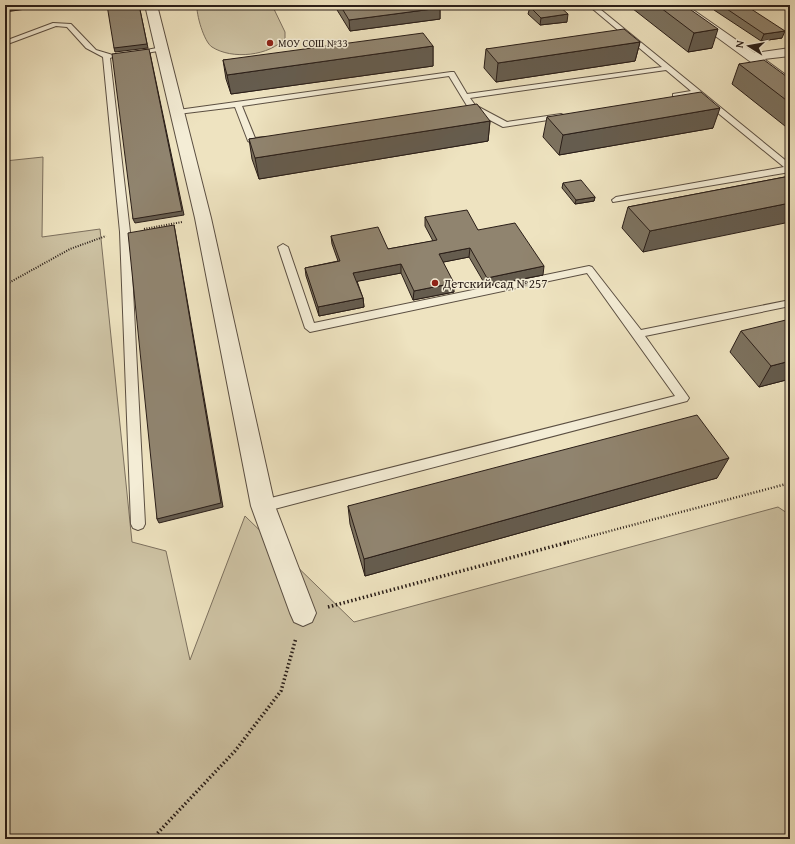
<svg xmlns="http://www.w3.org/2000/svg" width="795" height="844" font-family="'Gentium Book Plus',serif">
<rect width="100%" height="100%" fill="#eee3c0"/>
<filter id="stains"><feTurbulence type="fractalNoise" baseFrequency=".005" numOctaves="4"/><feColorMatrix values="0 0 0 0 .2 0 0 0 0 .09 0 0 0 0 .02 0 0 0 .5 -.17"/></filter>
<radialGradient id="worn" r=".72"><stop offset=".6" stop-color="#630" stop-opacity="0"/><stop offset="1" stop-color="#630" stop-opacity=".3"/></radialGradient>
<path fill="#cdc2a3" stroke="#7c705e" d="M 197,5 L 272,5 L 285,32 L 285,38 C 270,56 232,60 212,47 C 204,42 196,14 197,5 Z
M 43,157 L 42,237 L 100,229 L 132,542 L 166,551 L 190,660 L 245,516 L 354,622 L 778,507 L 790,515 L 790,839 L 5,839 L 5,161 Z"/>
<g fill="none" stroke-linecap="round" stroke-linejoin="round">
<g stroke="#5b4f42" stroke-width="2">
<path id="service" d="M 588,5 L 595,5 L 790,164 L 790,172 L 613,202 L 612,200 L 616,197 L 784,167 L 696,95 L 673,98 L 673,94 L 691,91 L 666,70 L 470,98 L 475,105 L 507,122 L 561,114 L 565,116 L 561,118 L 503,127 L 469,109 L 449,76 L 242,106 L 255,138 L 265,137 L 269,139 L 252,143 L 248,141 L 235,107 L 178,114 L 174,112 L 178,110 L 451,72 L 454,72 L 467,94 L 662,67 Z
M 53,23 L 71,24 L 96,50 L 116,56 L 110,58 L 130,232 L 145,524 L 143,528 L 138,530 L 133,528 L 131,524 L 120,232 L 103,57 L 86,48 L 67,27 L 56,26 L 5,45 L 5,41 Z
M 162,47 L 164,48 L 164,50 L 134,55 L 131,53 Z
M 283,244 L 288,247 L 314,323 L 589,266 L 592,267 L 641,330 L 790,300 L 790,306 L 645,336 L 687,395 L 689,398 L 687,401 L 263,512 L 258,510 L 256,506 L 258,502 L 263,500 L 675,396 L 587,273 L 310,332 L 305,328 L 278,247 Z"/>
</g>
<g stroke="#5b4f42" stroke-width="2">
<path id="minor" d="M 145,5 L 157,5 L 211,218 L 275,506 L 316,613 L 312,622 L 303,626 L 294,622 L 290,613 L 251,506 L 195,218 Z
M 673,5 L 686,5 L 755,53 L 790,48 L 790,56 L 764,59 L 790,78 L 790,88 L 785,87 Z"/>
</g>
<path stroke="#2a1e18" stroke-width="2" stroke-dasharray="1 1.5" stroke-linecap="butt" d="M 144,229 L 182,222
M 5,285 L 70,249 L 106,236"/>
<path stroke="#2a1e18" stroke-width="2.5" stroke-dasharray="1 2" stroke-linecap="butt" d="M 565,543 L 790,483"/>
<path stroke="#2a1e18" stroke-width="3.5" stroke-dasharray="1.5 2.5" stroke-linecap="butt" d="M 328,607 L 569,542
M 152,839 L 235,751 L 281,691 L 296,638"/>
<use href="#service" fill="#f4edd6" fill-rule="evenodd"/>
<use href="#minor" fill="#f4edd6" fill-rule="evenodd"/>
</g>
<path fill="#7c725f" stroke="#2a1e18" d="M 334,5 L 437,5 L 440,8 L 440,19 L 350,31 Z
M 628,5 L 684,5 L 712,48 L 688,52 Z
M 716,5 L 745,5 L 782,38 L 761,41 L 714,10 Z
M 777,5 L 790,5 L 790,13 Z
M 530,7 L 567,22 L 540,25 L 528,14 Z
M 640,42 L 635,61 L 496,82 L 484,68 L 486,49 Z
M 433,46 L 433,66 L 231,94 L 226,79 L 223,60 Z
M 739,64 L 790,79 L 790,130 L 732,84 Z
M 547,117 L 713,128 L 559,155 L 543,137 Z
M 490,121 L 488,141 L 259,179 L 252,159 L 249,139 Z
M 790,176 L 643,252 L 622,228 L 628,207 Z
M 563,183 L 595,197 L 594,201 L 575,204 L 562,188 Z
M 425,217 L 478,230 L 543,275 L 486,286 L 469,257 L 443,262 L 454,292 L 413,300 L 401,273 L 357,281 L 363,298 L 364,307 L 319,316 L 306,276 L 305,268 L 338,261 L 332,244 L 331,236 L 388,249 L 433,241 L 425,226 Z
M 741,331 L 790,379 L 759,387 L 730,352 Z
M 717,478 L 365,576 L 350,524 L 348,506 Z"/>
<path fill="#655c4e" stroke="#2a1e18" d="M 24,5 L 25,5 L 26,9 L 5,12 L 5,8 Z
M 139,5 L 148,48 L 115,52 L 114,48 Z
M 440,8 L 440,19 L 350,31 L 349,20 Z
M 568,14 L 567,22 L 540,25 L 541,18 Z
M 718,29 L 712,48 L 688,52 L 694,33 Z
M 785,31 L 782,38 L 761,41 L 764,34 Z
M 640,42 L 635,61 L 496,82 L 498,63 Z
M 433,46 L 433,66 L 231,94 L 227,75 Z
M 150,53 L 184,215 L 135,223 L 133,219 Z
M 720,108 L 713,128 L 559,155 L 563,135 Z
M 490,121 L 488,141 L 259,179 L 255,158 Z
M 595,197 L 594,201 L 575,204 L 576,200 Z
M 790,203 L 790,222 L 643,252 L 650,231 Z
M 174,225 L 175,230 L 223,507 L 159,523 L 157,519 Z
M 470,248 L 469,257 L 439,263 L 439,254 Z
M 401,264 L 401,273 L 354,282 L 353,273 Z
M 544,266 L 543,275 L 486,286 L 487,278 Z
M 454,283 L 454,292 L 413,300 L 414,291 Z
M 363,298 L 364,307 L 319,316 L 318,307 Z
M 790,361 L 790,379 L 759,387 L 771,366 Z
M 729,458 L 717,478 L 365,576 L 364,559 Z"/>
<path fill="#90846f" stroke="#2a1e18" d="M 5,5 L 24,5 L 5,8 Z
M 107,5 L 139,5 L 147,44 L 114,48 Z
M 340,5 L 437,5 L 440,8 L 349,20 Z
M 543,5 L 558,5 L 568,14 L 541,18 L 530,7 Z
M 657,5 L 684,5 L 718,29 L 694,33 Z
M 721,5 L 745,5 L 785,31 L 764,34 Z
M 624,29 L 640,42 L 498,63 L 486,49 Z
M 423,33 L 433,46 L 227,75 L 223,60 Z
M 149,49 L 182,211 L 133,219 L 112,54 Z
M 764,60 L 790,79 L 790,103 L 739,64 Z
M 701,92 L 720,108 L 563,135 L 547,117 Z
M 477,104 L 490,121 L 255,158 L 249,139 Z
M 790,176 L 790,203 L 650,231 L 628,207 Z
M 581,180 L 595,197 L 576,200 L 563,183 Z
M 467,210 L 478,230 L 515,223 L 544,266 L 487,278 L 470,248 L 439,254 L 454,283 L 414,291 L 401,264 L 353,273 L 363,298 L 318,307 L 305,268 L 340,261 L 331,236 L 378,227 L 388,249 L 437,240 L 425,217 Z
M 174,225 L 221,503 L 157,519 L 128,233 Z
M 790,319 L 790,361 L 771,366 L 741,331 Z
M 697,415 L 729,458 L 364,559 L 348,506 Z"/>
<g fill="#8f2418" stroke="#f4edd6" stroke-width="1.5">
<circle cx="270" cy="43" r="4"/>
<circle cx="435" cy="283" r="4"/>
</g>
<g text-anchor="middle" stroke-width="3" stroke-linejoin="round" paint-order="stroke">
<g font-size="11" fill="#2a1e18" stroke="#f4edd6" text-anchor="start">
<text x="278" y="47">МОУ СОШ №33</text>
</g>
<g font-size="13" fill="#2a1e18" stroke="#f4edd6" text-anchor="start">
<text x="443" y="288">Детский сад №257</text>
</g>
</g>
<rect width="795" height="844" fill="none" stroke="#eee3c0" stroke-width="20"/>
<rect x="6" y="6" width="783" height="832" fill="none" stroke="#2a1e18" stroke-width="2"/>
<rect x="10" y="10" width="775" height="824" fill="none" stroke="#2a1e18"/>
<g transform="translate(749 46) rotate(281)" stroke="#f4edd6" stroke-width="3" paint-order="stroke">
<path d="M0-3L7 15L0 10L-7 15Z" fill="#2a1e18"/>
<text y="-6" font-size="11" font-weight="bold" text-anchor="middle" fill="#2a1e18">N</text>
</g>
<rect width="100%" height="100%" filter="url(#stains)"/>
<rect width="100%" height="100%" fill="url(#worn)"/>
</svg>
